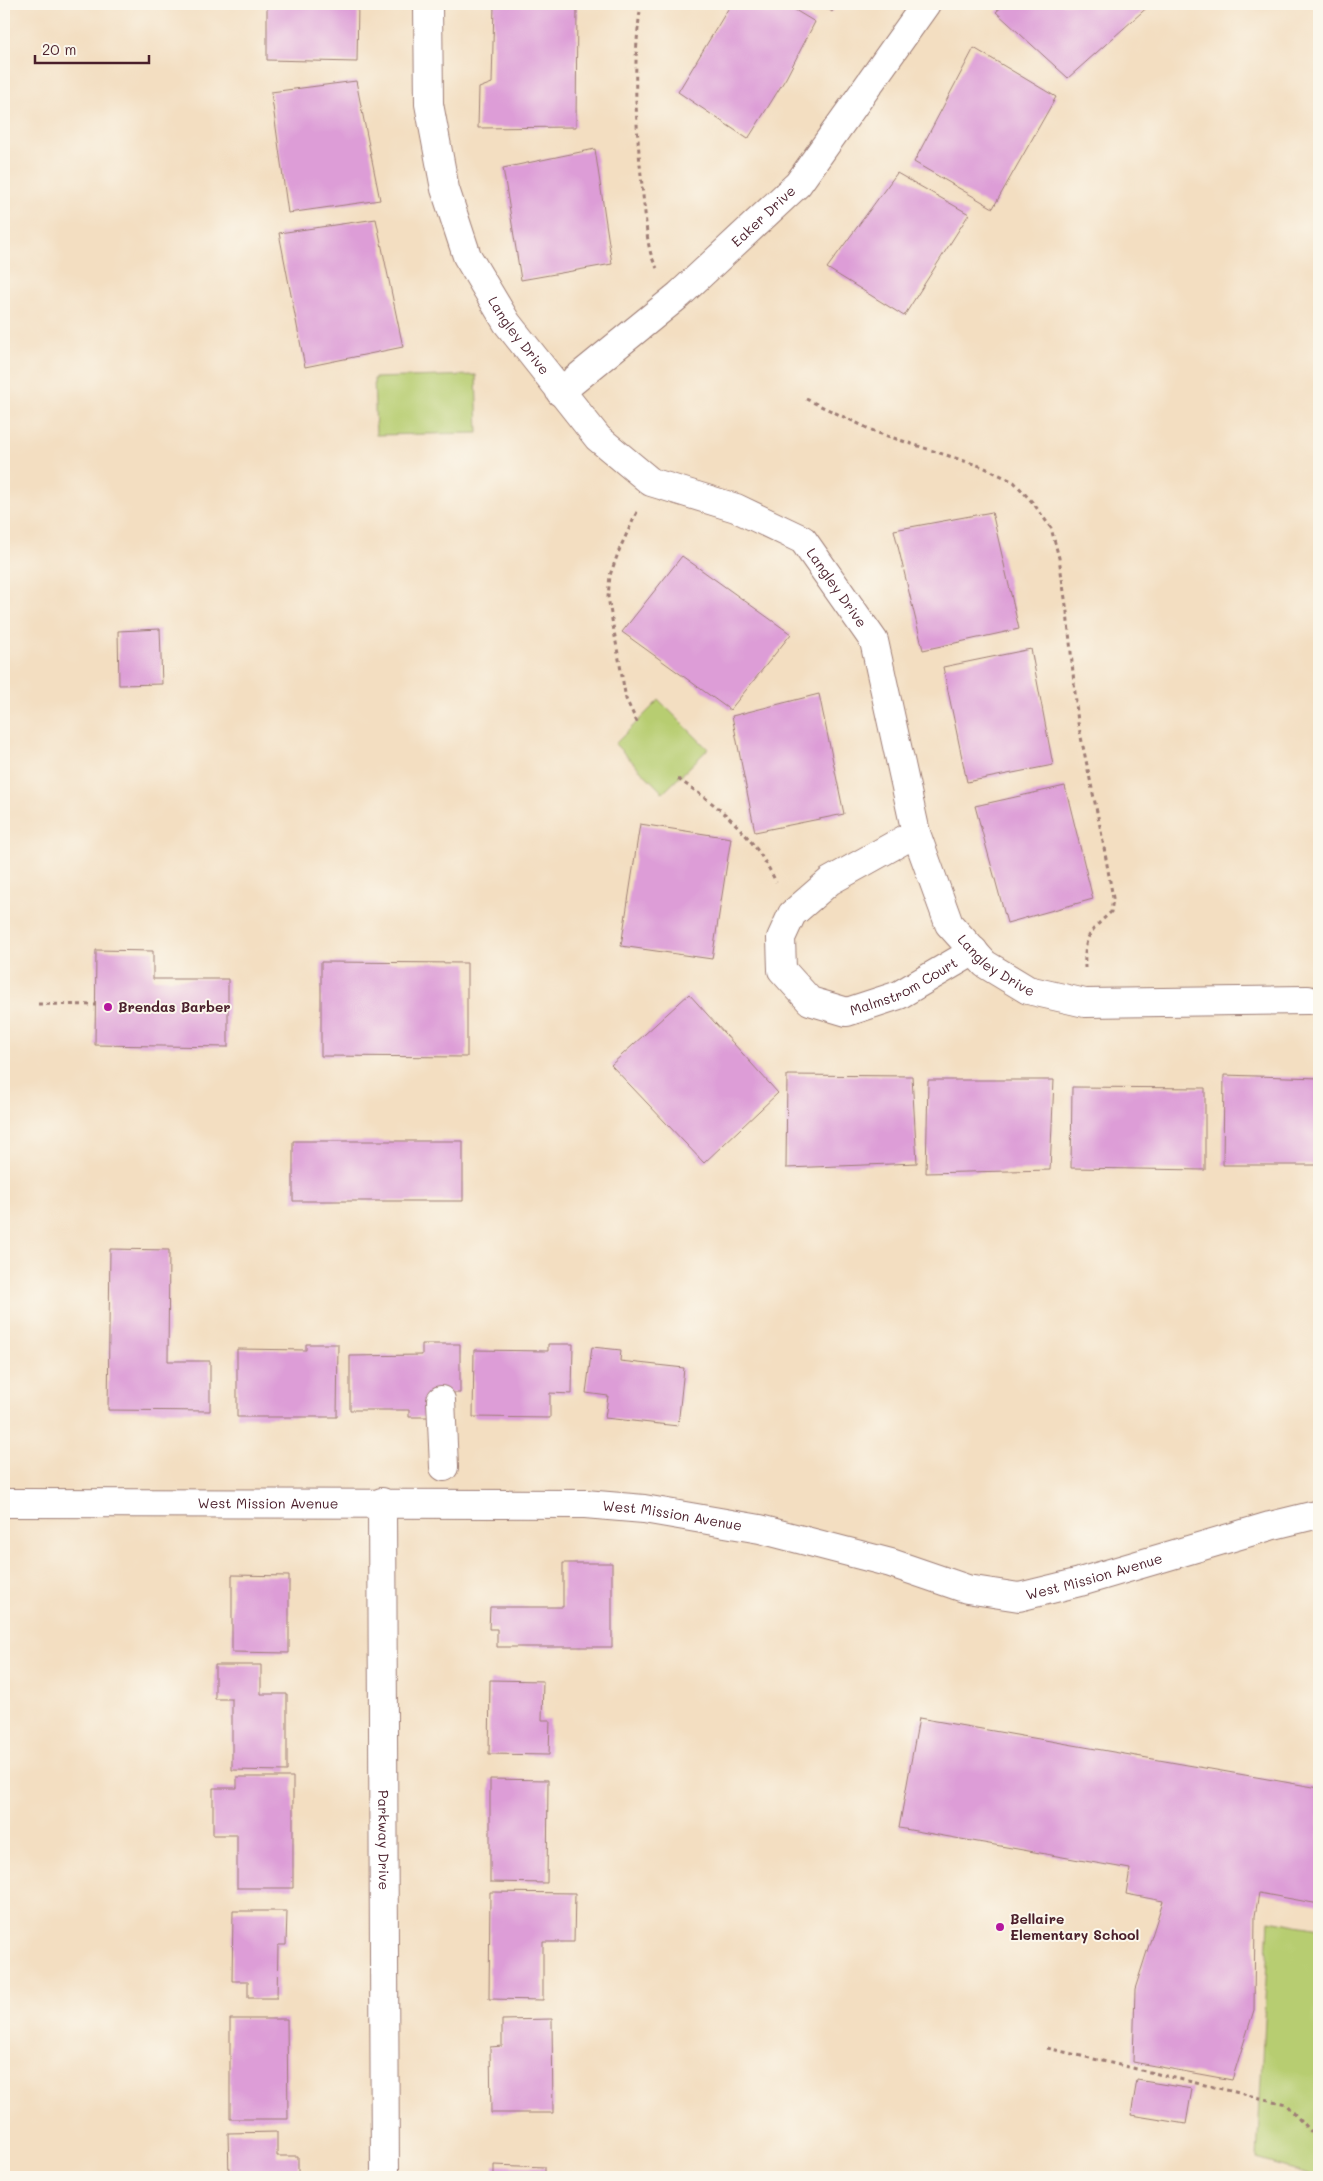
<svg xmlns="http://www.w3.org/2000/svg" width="1323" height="2181" font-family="Mali,sans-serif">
<rect width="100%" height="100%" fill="#fbf7ec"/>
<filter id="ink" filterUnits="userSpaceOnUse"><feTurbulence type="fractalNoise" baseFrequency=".02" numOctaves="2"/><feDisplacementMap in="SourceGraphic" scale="10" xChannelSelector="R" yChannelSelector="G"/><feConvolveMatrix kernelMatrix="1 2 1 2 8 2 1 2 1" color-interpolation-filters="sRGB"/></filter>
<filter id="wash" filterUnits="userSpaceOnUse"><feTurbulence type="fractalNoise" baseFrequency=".0096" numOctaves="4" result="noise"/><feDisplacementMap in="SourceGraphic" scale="20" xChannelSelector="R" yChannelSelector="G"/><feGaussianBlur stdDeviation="1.12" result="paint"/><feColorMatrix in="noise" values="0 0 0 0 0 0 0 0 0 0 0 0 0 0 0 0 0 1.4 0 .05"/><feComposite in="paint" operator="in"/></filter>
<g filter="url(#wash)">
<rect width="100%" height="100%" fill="#f3dec1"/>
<path fill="#b7cd71" stroke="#80764e" d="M 476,375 L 478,433 L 376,435 L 374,378 Z
M 659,700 L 708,749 L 663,793 L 615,744 Z
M 1269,1920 L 1319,1929 L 1319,2177 L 1257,2159 Z"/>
<g id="blocks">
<path fill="#dd9dd7" d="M 267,4 L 358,4 L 357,62 L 267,60 Z
M 731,4 L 785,4 L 815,22 L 786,78 L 748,139 L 678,92 Z
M 821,4 L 837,4 L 832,12 Z
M 1005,4 L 1151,4 L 1068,78 L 996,12 Z
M 494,5 L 577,5 L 576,127 L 478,128 L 479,88 L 492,83 Z
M 974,48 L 1056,97 L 993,208 L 914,162 Z
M 356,81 L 380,200 L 288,213 L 271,92 Z
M 595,149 L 612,264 L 521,280 L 503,168 Z
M 897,173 L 969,214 L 904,316 L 827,268 Z
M 376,219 L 403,347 L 305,367 L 279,233 Z
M 992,512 L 1019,629 L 923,650 L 894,530 Z
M 682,556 L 791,634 L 730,710 L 622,632 Z
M 160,629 L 162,684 L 119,685 L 118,631 Z
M 1031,649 L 1053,765 L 967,782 L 943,667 Z
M 819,694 L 844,814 L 755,832 L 732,716 Z
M 1065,786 L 1093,899 L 1007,923 L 975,806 Z
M 640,824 L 731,838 L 712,959 L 621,946 Z
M 96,950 L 153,951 L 153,979 L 228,979 L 228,1047 L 95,1045 Z
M 321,962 L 467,963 L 467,1057 L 321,1056 Z
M 689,994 L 778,1093 L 704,1163 L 611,1065 Z
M 787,1075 L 912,1076 L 917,1163 L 786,1168 Z
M 1224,1075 L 1319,1078 L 1319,1165 L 1223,1165 Z
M 928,1080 L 1054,1080 L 1050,1170 L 926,1173 Z
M 1072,1087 L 1205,1088 L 1205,1170 L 1071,1168 Z
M 293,1141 L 463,1141 L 463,1201 L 293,1201 Z
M 110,1249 L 169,1250 L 168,1361 L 210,1361 L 210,1411 L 108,1410 Z
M 306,1344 L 338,1344 L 337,1417 L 237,1417 L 237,1349 L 306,1350 Z
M 422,1344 L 460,1344 L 460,1393 L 432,1393 L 432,1417 L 409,1417 L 409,1410 L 350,1410 L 350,1356 L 422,1355 Z
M 548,1344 L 573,1344 L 572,1394 L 550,1393 L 550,1418 L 473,1417 L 474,1350 L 548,1351 Z
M 592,1347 L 621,1350 L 620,1361 L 684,1368 L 678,1426 L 605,1418 L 608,1396 L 586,1393 Z
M 563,1563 L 612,1563 L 612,1647 L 497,1647 L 497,1629 L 489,1629 L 490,1607 L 563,1607 Z
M 232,1575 L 289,1576 L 289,1653 L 232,1652 Z
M 215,1665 L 261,1665 L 261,1694 L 287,1694 L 287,1771 L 232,1770 L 232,1699 L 215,1699 Z
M 490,1680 L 543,1681 L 542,1720 L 550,1720 L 549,1755 L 489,1754 Z
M 919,1718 L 1319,1788 L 1319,1904 L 1259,1893 L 1255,1916 L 1254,2010 L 1232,2080 L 1133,2062 L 1135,1989 L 1163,1901 L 1126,1894 L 1130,1869 L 899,1828 Z
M 237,1777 L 293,1777 L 293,1888 L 237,1888 L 237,1835 L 213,1835 L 213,1788 L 237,1788 Z
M 490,1779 L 548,1780 L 547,1883 L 490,1882 Z
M 490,1892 L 575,1893 L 574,1942 L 543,1942 L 543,2000 L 489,1999 Z
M 233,1911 L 287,1911 L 286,1945 L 278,1945 L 277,1998 L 248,1998 L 248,1981 L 232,1981 Z
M 230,2019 L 287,2019 L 288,2119 L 230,2119 Z
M 552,2019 L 553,2113 L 491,2113 L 490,2047 L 502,2046 L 502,2020 Z
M 1137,2080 L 1192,2089 L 1186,2124 L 1131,2115 Z
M 277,2132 L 277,2156 L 298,2156 L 298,2177 L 229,2177 L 228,2133 Z
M 494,2165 L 545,2167 L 545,2177 L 494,2177 Z"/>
</g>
</g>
<g filter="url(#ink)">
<use href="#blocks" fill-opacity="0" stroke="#9e7e76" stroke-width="1"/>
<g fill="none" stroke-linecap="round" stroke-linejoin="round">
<g stroke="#9e7e76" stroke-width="30">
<g id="minor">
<path id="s1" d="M 428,4 L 429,104 L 445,189 L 467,256 L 507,323 L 598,438 L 651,482 L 736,508 L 803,540 L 874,641 L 916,833 L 949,924 L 985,964 L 1028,990 L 1085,1003 L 1308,1000"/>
<path id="s2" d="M 560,392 L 679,295 L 798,184 L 926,4"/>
<path id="s3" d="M 916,833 L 830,881 L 792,914 L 781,938 L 782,970 L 810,1001 L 847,1012 L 899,995 L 974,951"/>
<path d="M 441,1400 L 444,1467"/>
<path id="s4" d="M 382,1502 L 385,2177"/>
<path id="s5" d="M 4,1503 L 585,1504 L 644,1509 L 760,1529 L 891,1563 L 967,1589 L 1019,1597 L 1080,1582 L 1270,1526 L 1319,1514"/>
</g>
</g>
<path stroke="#9e7e76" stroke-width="3" stroke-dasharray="4 4" stroke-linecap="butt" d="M 641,4 C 631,71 637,138 644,205 C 647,225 646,250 657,268
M 806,399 L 878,433 L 983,467 L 1014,482 L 1034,504 L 1051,528 L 1059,558 L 1067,612 L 1078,723 L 1101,831 L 1113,898 L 1111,912 C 1088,933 1084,936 1085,968
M 637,512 L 620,548 L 610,575 L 608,597 L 626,699 L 637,722
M 678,779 C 722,808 752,833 776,882
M 38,1004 L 96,1005
M 1047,2048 L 1286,2104 L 1319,2142"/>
<use href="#minor" stroke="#fff" stroke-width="28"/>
</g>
</g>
<g fill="#b5179e" stroke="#fbf7ec" stroke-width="2">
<circle cx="108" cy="1007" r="5"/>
<circle cx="1000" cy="1927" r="5"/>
</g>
<g text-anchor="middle" stroke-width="4" stroke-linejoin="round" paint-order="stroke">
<g font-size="14" fill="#4a1f2b" stroke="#fbf7ec">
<text dy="5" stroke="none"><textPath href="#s2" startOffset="269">Eaker Drive</textPath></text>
<text dy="5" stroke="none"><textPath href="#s1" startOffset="352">Langley Drive</textPath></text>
<text dy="5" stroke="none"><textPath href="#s1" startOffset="772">Langley Drive</textPath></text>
<text dy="5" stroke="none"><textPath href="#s1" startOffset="1194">Langley Drive</textPath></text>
<text dy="5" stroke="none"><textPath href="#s3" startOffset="350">Malmstrom Court</textPath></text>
<text dy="5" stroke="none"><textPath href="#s5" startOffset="264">West Mission Avenue</textPath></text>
<text dy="5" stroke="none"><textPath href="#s5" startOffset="669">West Mission Avenue</textPath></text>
<text dy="5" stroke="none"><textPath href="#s5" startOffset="1104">West Mission Avenue</textPath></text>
<text dy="5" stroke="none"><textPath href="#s4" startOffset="338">Parkway Drive</textPath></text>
</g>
<g font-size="14" font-weight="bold" fill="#4a1f2b" stroke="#fbf7ec" text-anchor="start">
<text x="118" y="1012">Brendas Barber</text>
<text x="1010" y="1924">Bellaire<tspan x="1010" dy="16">Elementary School</tspan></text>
</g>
</g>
<rect width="1323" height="2181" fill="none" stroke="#fbf7ec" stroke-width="20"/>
<path d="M35 55v8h114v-8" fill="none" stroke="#4a1f2b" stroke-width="2.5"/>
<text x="42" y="55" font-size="15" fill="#4a1f2b" stroke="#fbf7ec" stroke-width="4" paint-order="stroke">20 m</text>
</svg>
